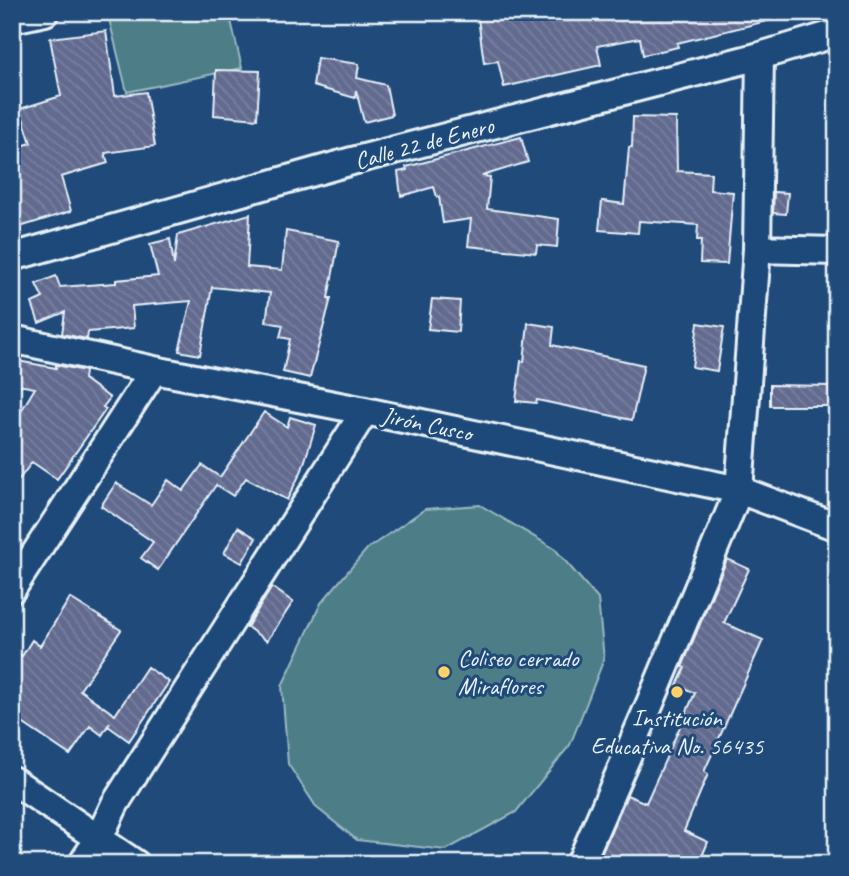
<svg xmlns="http://www.w3.org/2000/svg" width="849" height="876" font-family="Caveat,sans-serif">
<defs>
<pattern id="building-back-hatch" width="6" height="6" patternUnits="userSpaceOnUse" patternTransform="scale(1.75)"><rect width="6" height="6" fill="#626a8f"/><path d="M-1 5l2 2M0 0l6 6M5-1l2 2" fill="none" stroke="#7880a0"/></pattern>
</defs>
<rect width="100%" height="100%" fill="#1f4a7a"/>
<filter id="ink" filterUnits="userSpaceOnUse"><feTurbulence type="fractalNoise" baseFrequency=".0143" numOctaves="2"/><feDisplacementMap in="SourceGraphic" scale="14" xChannelSelector="R" yChannelSelector="G"/><feConvolveMatrix kernelMatrix="1 2 1 2 8 2 1 2 1" color-interpolation-filters="sRGB"/></filter>
<g filter="url(#ink)">
<path fill="#4e7e88" stroke="#9bb8c0" stroke-width="2" d="M 141,12 L 229,12 L 242,68 L 127,92 L 109,19 Z
M 480,505 L 555,549 L 598,599 L 604,659 L 570,745 L 516,812 L 446,850 L 357,840 L 317,808 L 288,764 L 282,686 L 321,603 L 367,549 L 425,509 Z"/>
<path fill="url(#building-back-hatch)" stroke="#e8f1f8" stroke-width="2" d="M 517,12 L 770,12 L 771,20 L 677,43 L 678,47 L 643,55 L 640,38 L 597,46 L 601,65 L 504,87 L 498,61 L 484,63 L 478,18 Z
M 106,31 L 115,96 L 146,92 L 155,146 L 105,153 L 108,163 L 61,177 L 71,211 L 20,227 L 12,202 L 12,149 L 31,143 L 20,109 L 61,96 L 50,38 Z
M 317,58 L 359,64 L 357,78 L 386,85 L 392,115 L 364,122 L 356,90 L 355,98 L 313,86 Z
M 216,70 L 260,71 L 257,119 L 214,115 Z
M 633,117 L 676,118 L 677,171 L 711,173 L 710,190 L 733,192 L 727,264 L 700,263 L 701,240 L 697,240 L 698,225 L 639,221 L 638,233 L 599,230 L 602,201 L 624,204 L 629,147 L 632,147 Z
M 521,137 L 528,162 L 482,176 L 490,177 L 487,209 L 559,219 L 557,247 L 537,245 L 536,253 L 468,246 L 471,219 L 443,223 L 439,197 L 437,197 L 434,187 L 401,196 L 398,172 L 407,170 L 406,167 Z
M 774,192 L 788,193 L 786,214 L 773,213 Z
M 250,214 L 247,267 L 282,270 L 286,231 L 339,241 L 328,298 L 331,298 L 310,378 L 283,372 L 290,339 L 280,337 L 283,325 L 266,322 L 270,293 L 212,287 L 200,355 L 179,351 L 191,301 L 132,306 L 134,328 L 88,332 L 87,339 L 62,334 L 65,312 L 39,323 L 32,303 L 43,298 L 36,284 L 56,276 L 60,287 L 116,283 L 116,280 L 158,276 L 150,244 L 170,239 L 174,265 L 178,235 Z
M 432,299 L 460,301 L 458,332 L 428,329 Z
M 528,323 L 554,327 L 552,345 L 644,365 L 632,420 L 537,400 L 536,403 L 516,401 L 521,361 L 524,362 Z
M 698,323 L 724,327 L 717,371 L 692,367 Z
M 12,360 L 56,368 L 56,365 L 85,371 L 84,379 L 110,398 L 103,407 L 106,409 L 57,479 L 32,462 L 12,489 L 12,426 L 35,388 L 12,384 Z
M 770,385 L 830,386 L 830,406 L 770,406 Z
M 264,412 L 287,427 L 290,417 L 316,425 L 302,470 L 287,500 L 246,478 L 233,496 L 216,485 L 158,570 L 141,558 L 153,542 L 101,506 L 116,483 L 151,505 L 168,480 L 183,491 L 202,465 L 220,477 Z
M 238,527 L 256,538 L 242,563 L 224,553 Z
M 727,559 L 749,569 L 724,623 L 763,640 L 704,772 L 708,774 L 684,831 L 708,842 L 699,864 L 597,864 L 627,795 L 646,803 L 695,693 L 677,685 L 685,668 L 682,667 Z
M 272,587 L 293,602 L 267,641 L 247,627 Z
M 70,598 L 121,630 L 80,690 L 115,715 L 147,667 L 169,682 L 129,741 L 108,726 L 110,722 L 102,735 L 90,726 L 70,755 L 12,716 L 12,649 L 22,656 L 32,640 L 40,646 Z"/>
<g fill="none" stroke-linecap="round" stroke-linejoin="round">
<g stroke="#e8f1f8" stroke-width="32">
<path id="minor" d="M 12,19 L 45,12
M 757,249 L 837,251
M 12,257 L 352,161 L 760,56 L 837,33
M 12,339 L 154,370 L 365,411 L 739,490 L 837,527
M 12,589 L 154,370
M 12,780 L 136,864
M 82,864 L 99,838 L 115,804 L 365,411
M 580,864 L 648,708 L 739,490 L 757,249 L 760,56"/>
</g>
<use href="#minor" stroke="#1f4a7a" stroke-width="26"/>
</g>
</g>
<g fill="#ffd166" stroke="#1f4a7a" stroke-width="2.5">
<circle cx="444" cy="672" r="7"/>
<circle cx="677" cy="692" r="7"/>
</g>
<g text-anchor="middle" stroke-width="6" stroke-linejoin="round" paint-order="stroke">
<g font-size="24" fill="#e8f1f8" stroke="#1f4a7a">
<text transform="translate(424 143) rotate(-15)" y="8">Calle 22 de Enero</text>
<text transform="translate(427 424) rotate(12)" y="8">Jirón Cusco</text>
</g>
<g font-size="24" fill="#e8f1f8" stroke="#1f4a7a" text-anchor="start">
<text x="458" y="666">Coliseo cerrado<tspan x="458" dy="28">Miraflores</tspan></text>
<text x="677" y="726" text-anchor="middle">Institución<tspan x="677" dy="28">Educativa No. 56435</tspan></text>
</g>
</g>
<rect width="849" height="876" fill="none" stroke="#1f4a7a" stroke-width="42"/>
<rect x="21" y="21" width="807" height="834" fill="none" stroke="#e8f1f8" stroke-width="2.5" filter="url(#ink)"/>
</svg>
